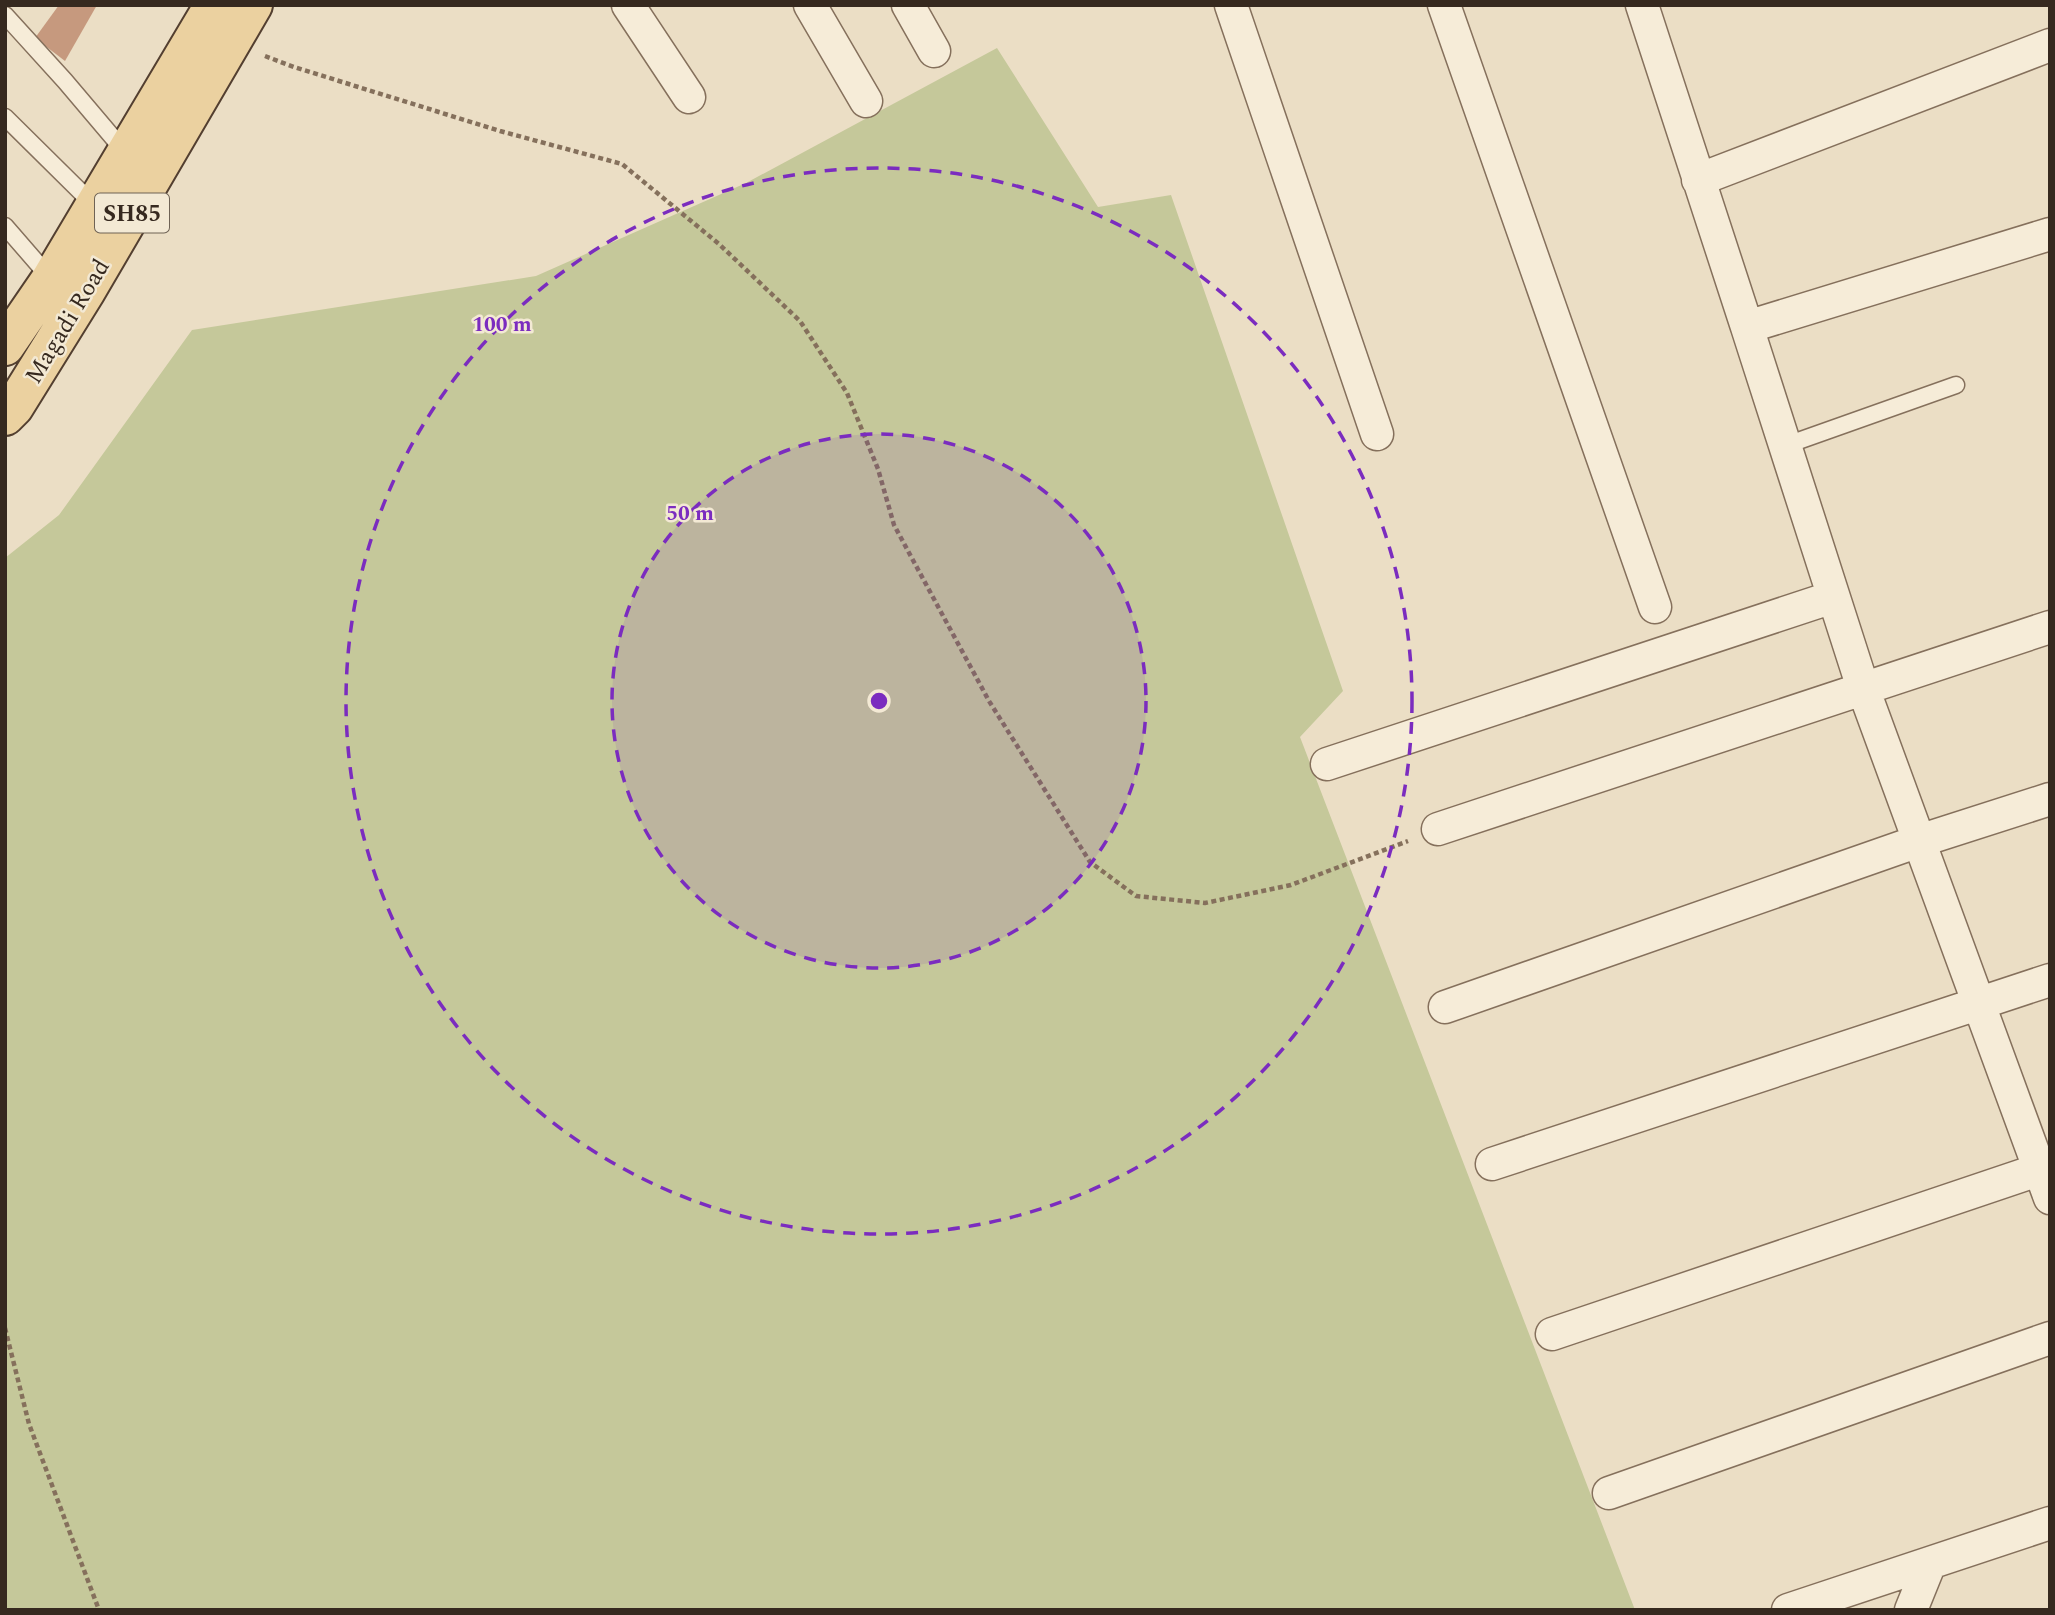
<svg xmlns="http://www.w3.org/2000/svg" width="2055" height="1615" font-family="Spectral,serif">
<rect width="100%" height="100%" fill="#ebdec5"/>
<path fill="#c5c89a" d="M 997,48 L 1098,207 L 1171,195 L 1343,691 L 1300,737 L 1635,1610 L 5,1610 L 5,558 L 59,515 L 192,330 L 536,276 L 746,183 Z"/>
<path fill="#c6997e" d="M 59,5 L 97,5 L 65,61 L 35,38 Z"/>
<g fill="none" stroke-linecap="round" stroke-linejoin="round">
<g stroke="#85705c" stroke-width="19">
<path id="service" d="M 5,15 L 65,81 L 126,153
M 5,117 L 95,206
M 5,226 L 51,279
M 1784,446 L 1956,385"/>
</g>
<g stroke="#85705c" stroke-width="35">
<path id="minor" d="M 628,5 L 689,97
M 810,5 L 866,101
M 908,5 L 934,51
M 1231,5 L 1377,434
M 1444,5 L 1655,607
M 1642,5 L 1747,327 L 2050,234
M 1698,180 L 2050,45
M 1747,327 L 1863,688 L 2050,1198
M 1327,764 L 1833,597
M 1438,829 L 2050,627
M 1445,1007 L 1919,841 L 2050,799
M 1492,1164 L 2050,980
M 1552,1334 L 2050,1166
M 1609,1493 L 2050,1338
M 1788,1610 L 2050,1523
M 1911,1610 L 1930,1563"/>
</g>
<g stroke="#533f30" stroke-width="42">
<path id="primary" d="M 5,346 L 51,279 L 214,5
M 5,416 L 14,407 L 86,291 L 253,5"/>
</g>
<path stroke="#85705c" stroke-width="4.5" stroke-dasharray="5 3.5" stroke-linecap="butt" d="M 265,56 L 294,67 L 500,131 L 622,164 L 719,244 L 800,321 L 847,393 L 878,469 L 894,525 L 989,701 L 1090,862 L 1136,896 L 1205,903 L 1291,885 L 1408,841
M 5,1328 L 29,1424 L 99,1610"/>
<use href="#service" stroke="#f6ecd8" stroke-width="16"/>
<use href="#minor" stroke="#f6ecd8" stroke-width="32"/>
<use href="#primary" stroke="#ebd1a0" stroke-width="38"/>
</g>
<circle cx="879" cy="701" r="267" fill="#7b2cbf" fill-opacity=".12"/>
<g fill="none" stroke="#7b2cbf" stroke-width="3.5" stroke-dasharray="12 9">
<circle cx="879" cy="701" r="267"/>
<circle cx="879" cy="701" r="533"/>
</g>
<g text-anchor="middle" stroke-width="5" stroke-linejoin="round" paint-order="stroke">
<rect fill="#f3e9d4" stroke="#6f6355" stroke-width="2" x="95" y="193.5" width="74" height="39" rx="5"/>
<g font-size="23" font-weight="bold" fill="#36291f">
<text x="132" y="221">SH85</text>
</g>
<g font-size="24" fill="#36291f" stroke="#f3e9d4">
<text transform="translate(67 321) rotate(-59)" y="8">Magadi Road</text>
</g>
</g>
<circle cx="879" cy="701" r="10" fill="#7b2cbf" stroke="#f3e9d4" stroke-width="3.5"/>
<g font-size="21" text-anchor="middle" font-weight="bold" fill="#7b2cbf" stroke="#f3e9d4" stroke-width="5" stroke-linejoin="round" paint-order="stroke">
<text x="502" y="331">100 m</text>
<text x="690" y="520">50 m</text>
</g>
<rect width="2055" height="1615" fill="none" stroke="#36291f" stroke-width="14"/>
</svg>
